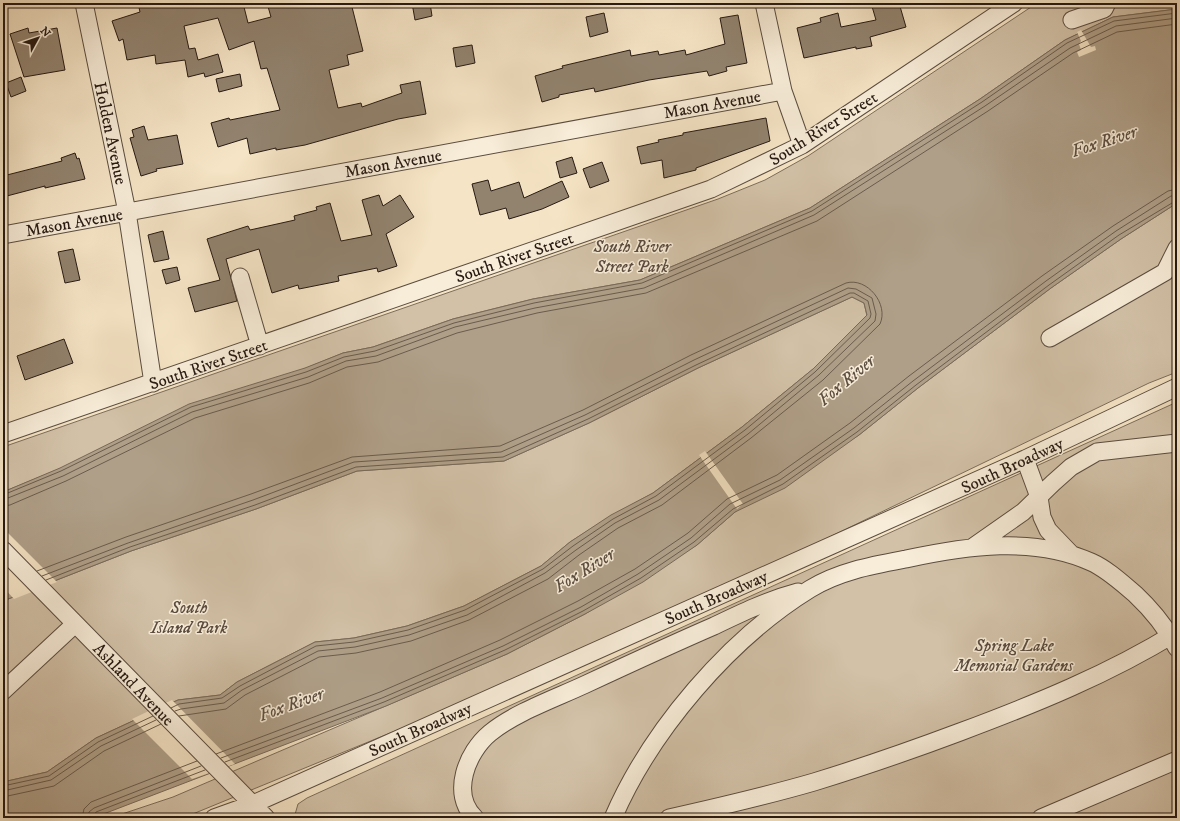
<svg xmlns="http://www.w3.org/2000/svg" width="1180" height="821" font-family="'IM FELL DW Pica',serif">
<rect width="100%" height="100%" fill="#f5e4c5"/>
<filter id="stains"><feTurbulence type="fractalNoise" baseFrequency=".005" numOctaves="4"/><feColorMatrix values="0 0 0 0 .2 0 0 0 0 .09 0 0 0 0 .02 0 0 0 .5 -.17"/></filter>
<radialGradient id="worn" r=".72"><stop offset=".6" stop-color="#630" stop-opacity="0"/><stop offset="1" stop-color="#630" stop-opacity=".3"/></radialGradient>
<path fill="#d2c1a7" stroke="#7c6d5c" d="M 1037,3 L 1177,3 L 1177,9 L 1113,17 L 1065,40 L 980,99 L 810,208 L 640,280 L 533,299 L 453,319 L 373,347 L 343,353 L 3,492 L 3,447 L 718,199 L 765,180 L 808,156 Z
M 1177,203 L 1177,372 L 1149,383 L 815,544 L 434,715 L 183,818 L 110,818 L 173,797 L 507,654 L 585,614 L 697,545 L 735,512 L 859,435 L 918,388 L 1051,288 L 1121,239 Z
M 852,297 L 864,303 L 867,316 L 813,369 L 742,427 L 653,493 L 611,516 L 570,542 L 541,566 L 464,606 L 407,626 L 354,638 L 315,642 L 237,682 L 220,695 L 178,700 L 96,738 L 47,772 L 3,782 L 3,601 L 131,551 L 256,509 L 357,471 L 504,461 L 589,423 L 698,368 Z
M 1177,402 L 1177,818 L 294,818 L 298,804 L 307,798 Z"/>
<path fill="#af9f88" stroke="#786959" d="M 1177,9 L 1177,203 L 1121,239 L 1051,288 L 918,388 L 859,435 L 785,488 L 735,512 L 697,545 L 643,582 L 585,614 L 507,654 L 386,706 L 93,818 L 3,818 L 3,782 L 47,772 L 96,738 L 178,700 L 220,695 L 237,682 L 315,642 L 354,638 L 407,626 L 464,606 L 541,566 L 570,542 L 611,515 L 653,493 L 742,427 L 813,369 L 867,315 L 864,303 L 852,297 L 698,368 L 589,423 L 504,461 L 357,471 L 256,509 L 131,551 L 3,601 L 3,492 L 60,468 L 189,404 L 305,368 L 343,353 L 373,347 L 453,319 L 533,299 L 640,280 L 810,208 L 980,99 L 1065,40 L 1113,17 Z"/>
<path fill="#f5e4c5" d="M 1081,30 L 1091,47 L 1095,46 L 1096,50 L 1079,57 L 1077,52 L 1081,50 L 1079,44 L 1081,41 L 1077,32 Z
M 705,451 L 743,504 L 737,509 L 699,455 Z
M 3,528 L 57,582 L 14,599 L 3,587 Z
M 172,700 L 235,764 L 192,779 L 132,719 Z"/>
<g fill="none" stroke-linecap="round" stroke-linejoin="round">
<path stroke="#6a5c4d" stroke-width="1" d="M 3,495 L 61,471 L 191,407 L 306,372 L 344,357 L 375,351 L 454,323 L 534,303 L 642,283 L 812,211 L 982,102 L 1067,43 L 1114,21 L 1177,13
M 3,500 L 63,476 L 192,412 L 308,377 L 346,361 L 376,356 L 455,327 L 535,308 L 644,288 L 814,215 L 985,106 L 1070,48 L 1116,26 L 1177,18
M 3,506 L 10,505 L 66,481 L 195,418 L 309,383 L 347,367 L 378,362 L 457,333 L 537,313 L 646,293 L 817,221 L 988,111 L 1073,53 L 1117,32 L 1177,24
M 37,571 L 126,537 L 251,494 L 352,457 L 500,446 L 583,410 L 691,355 L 846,283 C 867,277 889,304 880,324 L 823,380 L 751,438 L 662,505 L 618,528 L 579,555 L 548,579 L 469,620 L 411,641 L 356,653 L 319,657 L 245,695 L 226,709 L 179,716
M 42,576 L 128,543 L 253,500 L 354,462 L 501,452 L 585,415 L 694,360 L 848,288 L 856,289 L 872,298 L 876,314 L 875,321 L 819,375 L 748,434 L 659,500 L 615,523 L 576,550 L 545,573 L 467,615 L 409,635 L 355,647 L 318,651 L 242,690 L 224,703 L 181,709 L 175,711
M 46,580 L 130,547 L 255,505 L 356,467 L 503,457 L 588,419 L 696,365 L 850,293 L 854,293 L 868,301 L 871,314 L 870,318 L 815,372 L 745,430 L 656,496 L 613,519 L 573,546 L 543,569 L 465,610 L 408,630 L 354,642 L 316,646 L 240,686 L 222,698 L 179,704 L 171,708
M 216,754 L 380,692 L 500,640 L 578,601 L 635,569 L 688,533 L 727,499 L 777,475 L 850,423 L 909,376 L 1042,276 L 1113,226 L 1168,191 L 1177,189
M 221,758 L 382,698 L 503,646 L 581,607 L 638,574 L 691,538 L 730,504 L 780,480 L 854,428 L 913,381 L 1046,281 L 1116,231 L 1171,196 L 1177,195
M 225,762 L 384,702 L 505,650 L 583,611 L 641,578 L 694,542 L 733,509 L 783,484 L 857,432 L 916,385 L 1049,285 L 1119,235 L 1177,200
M 3,786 L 49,776 L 98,742 L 153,716
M 3,791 L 51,780 L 101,746 L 156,720
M 3,797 L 54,786 L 104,751 L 161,724
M 82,818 L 84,809 L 91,802 L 197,761
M 88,818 L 89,812 L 94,808 L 201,766
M 93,818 L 96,812 L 205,770"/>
</g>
<path fill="#92836f" stroke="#261912" d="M 138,3 L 155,3 L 156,6 L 170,3 L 243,3 L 248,23 L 271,17 L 267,3 L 351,3 L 363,51 L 347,55 L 349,65 L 329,70 L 338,108 L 361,103 L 362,107 L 402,93 L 400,85 L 420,81 L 426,114 L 398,119 L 305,145 L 276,150 L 276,148 L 250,154 L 247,138 L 218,147 L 211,123 L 229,118 L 230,120 L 280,110 L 267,68 L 261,69 L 254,41 L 229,50 L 218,18 L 184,26 L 189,49 L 195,48 L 198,60 L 218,54 L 223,72 L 205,77 L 204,73 L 188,77 L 185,60 L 156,64 L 155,55 L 127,60 L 123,39 L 119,41 L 112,21 L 140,12 Z
M 412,3 L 430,3 L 432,16 L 415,20 Z
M 871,3 L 899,3 L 906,27 L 870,37 L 872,46 L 856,49 L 856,47 L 804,58 L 797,28 L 821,22 L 820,18 L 838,13 L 841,27 L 876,20 Z
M 604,13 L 608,32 L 590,37 L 586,17 Z
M 738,15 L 747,63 L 726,67 L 727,71 L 709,76 L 707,71 L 649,80 L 595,92 L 594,88 L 559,95 L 559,97 L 542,102 L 535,76 L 563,68 L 562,66 L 630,50 L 631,56 L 658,51 L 659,55 L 685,50 L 686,55 L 725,44 L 720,18 Z
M 28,28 L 29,33 L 57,28 L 65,70 L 24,77 L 10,34 Z
M 472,45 L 475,63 L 456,67 L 453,48 Z
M 240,74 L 242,86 L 219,92 L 216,79 Z
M 21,77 L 26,91 L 11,97 L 6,83 Z
M 766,118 L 770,141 L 696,168 L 696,170 L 664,178 L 662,160 L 641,164 L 637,147 L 659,142 L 658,140 L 683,135 L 683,133 Z
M 144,126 L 148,140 L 177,135 L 183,164 L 156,169 L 157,171 L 141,176 L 130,138 L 134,137 L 132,130 Z
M 75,153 L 77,159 L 79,158 L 85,179 L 45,188 L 45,186 L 3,197 L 3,176 L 62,161 L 61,158 Z
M 572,157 L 577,173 L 560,178 L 556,162 Z
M 602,162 L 609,181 L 590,188 L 583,169 Z
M 488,180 L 491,191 L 519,182 L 524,198 L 562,181 L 569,197 L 542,209 L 509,219 L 506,208 L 480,215 L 472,184 Z
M 379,195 L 383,206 L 400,195 L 414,217 L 386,234 L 397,266 L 378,272 L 377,268 L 338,276 L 339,281 L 299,289 L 298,285 L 272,293 L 259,249 L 226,259 L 237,301 L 195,312 L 188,288 L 220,280 L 207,239 L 248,226 L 250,230 L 295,220 L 294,216 L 317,210 L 316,207 L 330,203 L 341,241 L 372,235 L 362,200 Z
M 163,231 L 169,259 L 154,262 L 148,235 Z
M 73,249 L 80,280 L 65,283 L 58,252 Z
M 177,267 L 180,280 L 166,284 L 162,270 Z
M 64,339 L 73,363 L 25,380 L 17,356 Z"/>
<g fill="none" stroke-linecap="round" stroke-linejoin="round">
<g stroke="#5a4c3f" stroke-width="19">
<path id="minor" d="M 84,3 L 127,212 L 153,383
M 764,3 L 783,91 L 802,145
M 1072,20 L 1104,9 L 1107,3
M 3,235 L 783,91
M 240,277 L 260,346
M 1050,338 L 1165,272 L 1177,248
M 3,434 L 711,189 L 802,145 L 1014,3
M 1025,459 L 1039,497 L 1042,517 L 1048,530 L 1071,554
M 973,547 L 1023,512 L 1053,483 L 1071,467 L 1097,452 L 1177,443
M 3,550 L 266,818
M 3,691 L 75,624
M 214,818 L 253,804 L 1025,459 L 1177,387
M 475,818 C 450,794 467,752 490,733 C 514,713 556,698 584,685 C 627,665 670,645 714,626 C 741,613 768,600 798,592
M 613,818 C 651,730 729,639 810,589 C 839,571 874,565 906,559 C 966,546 1034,536 1091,562 C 1107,569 1122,583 1135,594 C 1152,610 1166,627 1177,648
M 669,818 C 718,807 766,796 814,782 C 863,767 912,750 960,732 C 1035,704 1109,674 1177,632
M 1041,818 L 1177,760"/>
</g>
<use href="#minor" stroke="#f8edd9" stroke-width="17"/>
</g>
<g text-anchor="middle" stroke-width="3" stroke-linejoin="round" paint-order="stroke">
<g font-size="17" fill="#261912" stroke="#f8edd9">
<text transform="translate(712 104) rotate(-10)" y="6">Mason Avenue</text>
<text transform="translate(823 128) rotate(-32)" y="6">South River Street</text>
<text transform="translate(111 133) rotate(78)" y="6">Holden Avenue</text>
<text transform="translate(393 163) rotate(-10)" y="6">Mason Avenue</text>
<text transform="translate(74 222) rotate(-10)" y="6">Mason Avenue</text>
<text transform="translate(514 257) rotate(-19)" y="6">South River Street</text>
<text transform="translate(208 364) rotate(-19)" y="6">South River Street</text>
<text transform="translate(1012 465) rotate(-25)" y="6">South Broadway</text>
<text transform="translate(716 597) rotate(-24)" y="6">South Broadway</text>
<text transform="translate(134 684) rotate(46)" y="6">Ashland Avenue</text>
<text transform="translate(420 729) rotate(-24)" y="6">South Broadway</text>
</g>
<g font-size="17" font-style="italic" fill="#5a4b3f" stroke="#f8edd9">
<text x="632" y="252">South River<tspan x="632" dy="20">Street Park</tspan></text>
<text x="189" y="613">South<tspan x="189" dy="20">Island Park</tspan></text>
<text x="1014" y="651">Spring Lake<tspan x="1014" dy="20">Memorial Gardens</tspan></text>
</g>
<g font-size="18" font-style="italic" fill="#5d4f41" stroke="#f8edd9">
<text transform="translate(1104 141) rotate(-18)" y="6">Fox River</text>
<text transform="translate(846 380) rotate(-40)" y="6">Fox River</text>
<text transform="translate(584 570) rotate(-32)" y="6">Fox River</text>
<text transform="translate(291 704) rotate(-20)" y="6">Fox River</text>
</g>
</g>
<rect width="1180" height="821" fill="none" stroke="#f5e4c5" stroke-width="16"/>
<rect x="4" y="4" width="1172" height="813" fill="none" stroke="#261912" stroke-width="2"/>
<rect x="8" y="8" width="1164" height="805" fill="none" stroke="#261912"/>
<g transform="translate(38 38) rotate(50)" stroke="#f8edd9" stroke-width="3" paint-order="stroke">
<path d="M0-3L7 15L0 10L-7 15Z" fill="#261912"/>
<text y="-6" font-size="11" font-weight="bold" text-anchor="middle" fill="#261912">N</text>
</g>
<rect width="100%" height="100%" filter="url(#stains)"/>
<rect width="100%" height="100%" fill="url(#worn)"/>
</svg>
